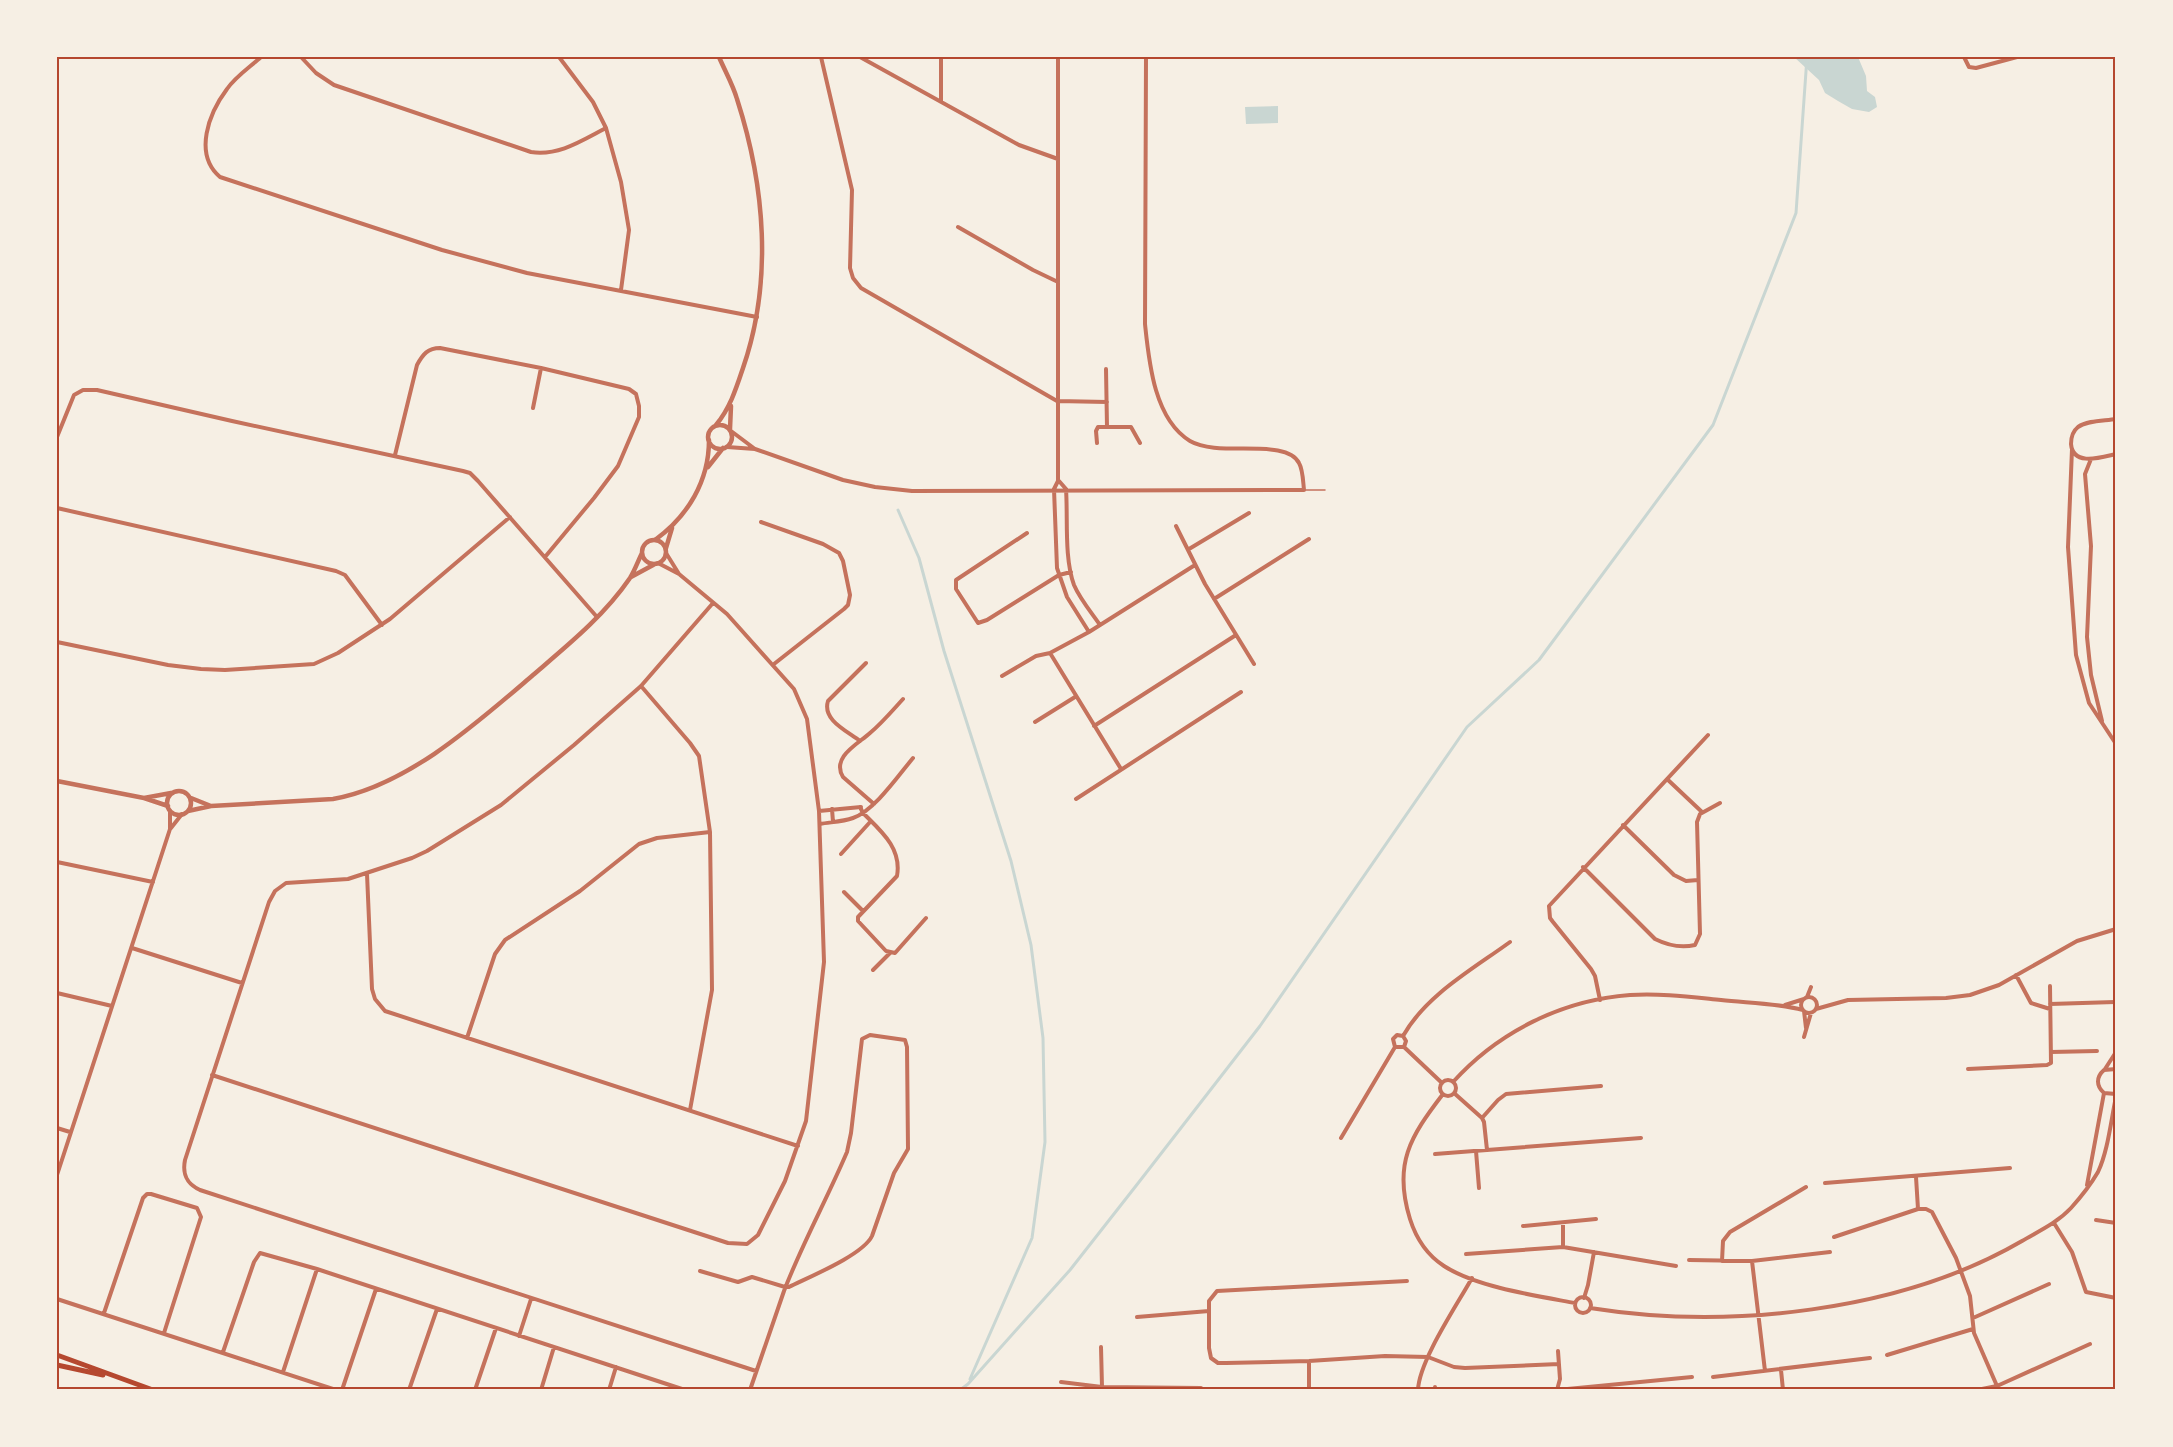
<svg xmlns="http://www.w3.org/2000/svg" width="2173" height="1447" font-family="Overpass,sans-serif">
<rect width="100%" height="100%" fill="#f6efe4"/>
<path fill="#c9d6d2" d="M 1794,57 L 1858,57 L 1866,76 L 1867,91 L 1875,97 L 1877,107 L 1869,112 L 1852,109 L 1838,101 L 1825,93 L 1819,80 Z
M 1278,106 L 1278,123 L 1246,124 L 1245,107 Z"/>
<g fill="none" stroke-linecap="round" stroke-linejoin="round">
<path stroke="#c9d6d2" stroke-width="3" d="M 898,510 L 919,558 L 944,651 L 1011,861 L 1031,945 L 1043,1038 L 1045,1142 L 1032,1238 L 970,1379
M 960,1390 L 968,1384 L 1070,1270 L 1139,1182 L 1260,1026 L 1467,727 L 1539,660 L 1713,425 L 1796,213 L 1807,57"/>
<path stroke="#c5725c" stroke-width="1.5" d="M 1305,490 L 1325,490"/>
<path stroke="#c5725c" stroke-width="4" d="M 261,57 C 250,67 235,77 227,89 C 209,113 193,154 220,177 L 442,250 L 527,273 L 757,317
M 301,57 L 316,73 L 334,85 L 531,152 C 559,156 581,141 606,128
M 559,57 L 593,102 L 606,128 L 621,182 L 629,230 L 621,290
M 821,57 L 852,190 L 850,268 L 853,278 L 861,288 L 1057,401 L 1107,402
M 860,57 L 1019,145 L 1058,159
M 1058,57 L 1058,481 L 1054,489 L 1057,568 L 1067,597 L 1089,632
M 1964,57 L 1969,67 L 1976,68 L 2017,57
M 941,101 L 941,57
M 958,227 L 1033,270 L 1058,282
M 1106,369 L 1107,427
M 533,408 L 541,368
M 2116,419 C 2105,421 2088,420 2078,427 C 2073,431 2071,438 2071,444 C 2073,467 2102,457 2116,454
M 731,431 L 755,449
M 57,437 L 74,395 L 83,390 L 97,390 L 232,421 L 463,471 L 470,473 L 478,481 L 597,617
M 1097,443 L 1096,431 L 1098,427 L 1131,427 L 1140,443
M 727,447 L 755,449 L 843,480 L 875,487 L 912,491 L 1304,490 C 1303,481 1303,470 1299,463 C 1286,437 1219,458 1190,441 C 1154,419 1149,362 1145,324 L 1146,57
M 2072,449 L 2068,547 L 2076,655 L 2089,703 L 2116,744
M 395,455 L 417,365 C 423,354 428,348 440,348 L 541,368 L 629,389 L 636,394 L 639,406 L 639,417 L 618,466 L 594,498 L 545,557
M 2091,459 L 2085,474 L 2091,546 L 2087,637 L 2091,675 L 2102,721
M 1059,481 L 1066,489 C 1068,518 1064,558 1074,585 C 1080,599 1091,612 1100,625
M 57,508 L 336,571 L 345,575 L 382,625
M 761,522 L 823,544 L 839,553 L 843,561 L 850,595 L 848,605 L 844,609 L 774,664
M 1176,526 L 1205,584 L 1254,664
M 1027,533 L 956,580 L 956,589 L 978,623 L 987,620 L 1059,575 L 1071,572
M 1189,549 L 1249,513
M 666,553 L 679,574
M 1214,599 L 1309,539
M 713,603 L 641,686 L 574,745 L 501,805 L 427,851 L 412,858 L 348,879 L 286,883 L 275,891 L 269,902 L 185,1160 C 182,1175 187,1184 200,1190 L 756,1371
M 57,642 L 168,665 L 201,669 L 225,670 L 314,664 L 338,653 L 390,619 L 510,517
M 1050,653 L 1121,769
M 1002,676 L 1036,656 L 1050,653 L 1089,632 L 1195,565
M 641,686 L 690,743 L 699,756 L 710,832 L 712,990 L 690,1110
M 1035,722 L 1075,697
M 1094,726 L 1236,635
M 860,741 C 847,731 822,720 828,701 L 866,663
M 1667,779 L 1702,812
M 1076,799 L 1241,692
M 874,804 L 843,777 C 831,757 858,744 870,733 C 882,723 892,711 903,699
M 860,807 L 863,813 C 881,831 902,848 897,876 L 858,917 L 858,921 L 886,951 L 895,953 L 926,918
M 832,809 L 833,822
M 819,811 L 861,807
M 820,824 C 830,822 842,822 853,818 C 874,811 898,776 913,758
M 1623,825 L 1674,875 L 1686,881 L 1698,880
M 171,828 L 182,814
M 841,854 L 871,821
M 57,862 L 153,882
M 1583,867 L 1655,939 C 1667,945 1682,948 1695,945 L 1700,934 L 1697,822 L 1700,814 L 1720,803
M 367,874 L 372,989 L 375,999 L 385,1011 L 798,1146
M 844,892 L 863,911
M 132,948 L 242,983
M 873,970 L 890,953
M 2016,975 L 2031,1003 L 2050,1009
M 57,993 L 112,1006
M 1807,997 L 1811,987
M1801 1005a8 8 0 1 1 16 0a8 8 0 1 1-16 0Z
M 1600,1000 L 1595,976 L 1591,969 L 1553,922 L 1550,918 L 1549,906 L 1708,735
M 2050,1004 L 2115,1002
M 1785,1005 L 1804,999
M 1816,1009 L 1848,1000 L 1946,998 L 1970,995 L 1999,985 L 2077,941 L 2116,929
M 1804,1011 L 1806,1028
M 1403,1036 L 1397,1035 L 1393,1039 L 1395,1047 L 1404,1047 L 1406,1041 L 1403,1036 C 1426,995 1473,969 1510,942
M 1804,1037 L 1811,1013
M 467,1038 L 495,954 L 505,940 L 580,891 L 639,844 L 657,838 L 710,832
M 1404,1047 L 1442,1083
M 2051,1052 L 2097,1051
M 1968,1069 L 2047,1065 L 2051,1063 L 2050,986
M 2105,1069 L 2116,1052
M 2116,1069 L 2104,1070 C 2096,1077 2096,1086 2104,1093 L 2116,1094
M 212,1075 L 728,1243 L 747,1244 L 758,1235 L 785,1181 L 806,1121 L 824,962 L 819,811 L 807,719 L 794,689 L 727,614 L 679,574 L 658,563
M1440 1088a8 8 0 1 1 16 0a8 8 0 1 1-16 0Z
M 1453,1082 C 1498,1032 1562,1000 1630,995 C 1660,993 1691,997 1721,1000 C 1749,1003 1777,1003 1803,1010
M 1454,1093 L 1482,1118 L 1484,1122 L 1487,1150
M 1443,1094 C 1410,1137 1393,1164 1410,1219 C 1416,1238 1427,1255 1444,1266 C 1476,1287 1537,1296 1575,1303
M 1482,1118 L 1498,1100 L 1506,1094 L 1601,1086
M 57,1128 L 70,1132
M 1341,1138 L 1395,1047
M 1476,1151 L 1479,1188
M 1435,1154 L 1641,1138
M 57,1175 L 170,829 L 170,811
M 1916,1177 L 1918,1209
M 1825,1183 L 2010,1168
M 2087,1185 L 2104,1093
M 2096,1220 L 2116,1223
M 1563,1223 L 1563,1247
M 2054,1223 L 2072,1252 L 2086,1292 L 2116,1298
M 1523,1226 L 1596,1219
M 1834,1237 L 1918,1209 L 1926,1209 L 1932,1212 L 1956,1258 L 1970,1296 L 1974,1333 L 1997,1386
M 1466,1254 L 1563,1247 L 1676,1266
M 1689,1260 L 1752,1261 L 1830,1252
M 1722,1261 L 1723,1241 L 1730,1232 L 1806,1187
M 1752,1261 L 1765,1371
M 700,1271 L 738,1282 L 752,1277 L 785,1287 L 789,1287 C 809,1277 863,1255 872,1236 L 894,1173 L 908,1149 L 907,1047 L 905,1040 L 870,1035 L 862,1039 L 851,1133 L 847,1152 C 827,1199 802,1244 784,1291 L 750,1390
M 1407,1281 L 1217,1291 L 1209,1301 L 1209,1348 L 1211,1358 L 1218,1363 L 1226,1363 L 1309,1361 L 1385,1356 L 1428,1357 L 1454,1367 L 1465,1368 L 1559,1364
M1575 1305a8 8 0 1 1 16 0a8 8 0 1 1-16 0Z
M 1584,1298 L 1588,1285 L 1594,1252
M 57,1299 L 336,1390
M 1590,1308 C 1728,1330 1900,1312 2022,1241 C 2039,1231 2057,1223 2071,1208 C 2080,1198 2091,1184 2098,1172 C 2108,1151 2111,1120 2116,1097
M 104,1313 L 143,1198 L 147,1194 L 151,1194 L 197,1208 L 201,1217 L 164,1333
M 1137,1317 L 1209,1311
M 1973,1318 L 2049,1284
M 519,1336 L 531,1299
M 1101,1347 L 1102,1387
M 223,1352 L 254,1262 L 260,1253 L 317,1269 L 685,1390
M 1887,1355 L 1973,1329
M 1781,1370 L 1783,1390
M 283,1372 L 317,1269
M 1713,1377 L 1870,1358
M 1061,1382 L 1102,1387 L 1201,1388 L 1201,1390
M 1435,1387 L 1435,1390
M 342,1390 L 376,1289
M 409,1390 L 437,1309
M 475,1390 L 496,1328
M 541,1390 L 554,1347
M 609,1390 L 616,1367
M 1309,1390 L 1309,1361
M 1418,1390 C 1419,1361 1457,1305 1472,1278
M 1557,1390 L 1692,1377
M 1557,1390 L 1560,1379 L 1558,1351
M 1977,1390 L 1997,1386 L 2090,1344"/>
<path stroke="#c5725c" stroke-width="4.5" d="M 716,425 C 730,408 736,389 743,368 C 773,281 765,186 737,99 C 733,85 725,71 719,57
M708 437a12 12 0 1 1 24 0a12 12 0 1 1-24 0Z
M 730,429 L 731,406
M 708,467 L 723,448
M 655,540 C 688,516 709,481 709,440
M642 552a12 12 0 1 1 24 0a12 12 0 1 1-24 0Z
M 666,548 L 672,528
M 631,577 L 655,564
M 57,781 L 144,798 L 168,806
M167 803a12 12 0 1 1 24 0a12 12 0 1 1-24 0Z
M 144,798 L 171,793
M 191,798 L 211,806
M 188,811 L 211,806 L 333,799 C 407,786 477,723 533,675 C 568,645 604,616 630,578 C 635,570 638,561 642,553"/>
<path stroke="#b5482f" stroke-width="5" d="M 57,1355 L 153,1390
M 57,1365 L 103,1375"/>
</g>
<rect width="2173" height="1447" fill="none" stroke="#f6efe4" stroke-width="117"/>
<rect x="58" y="58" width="2056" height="1330" fill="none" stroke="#b5482f" stroke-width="2"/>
</svg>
